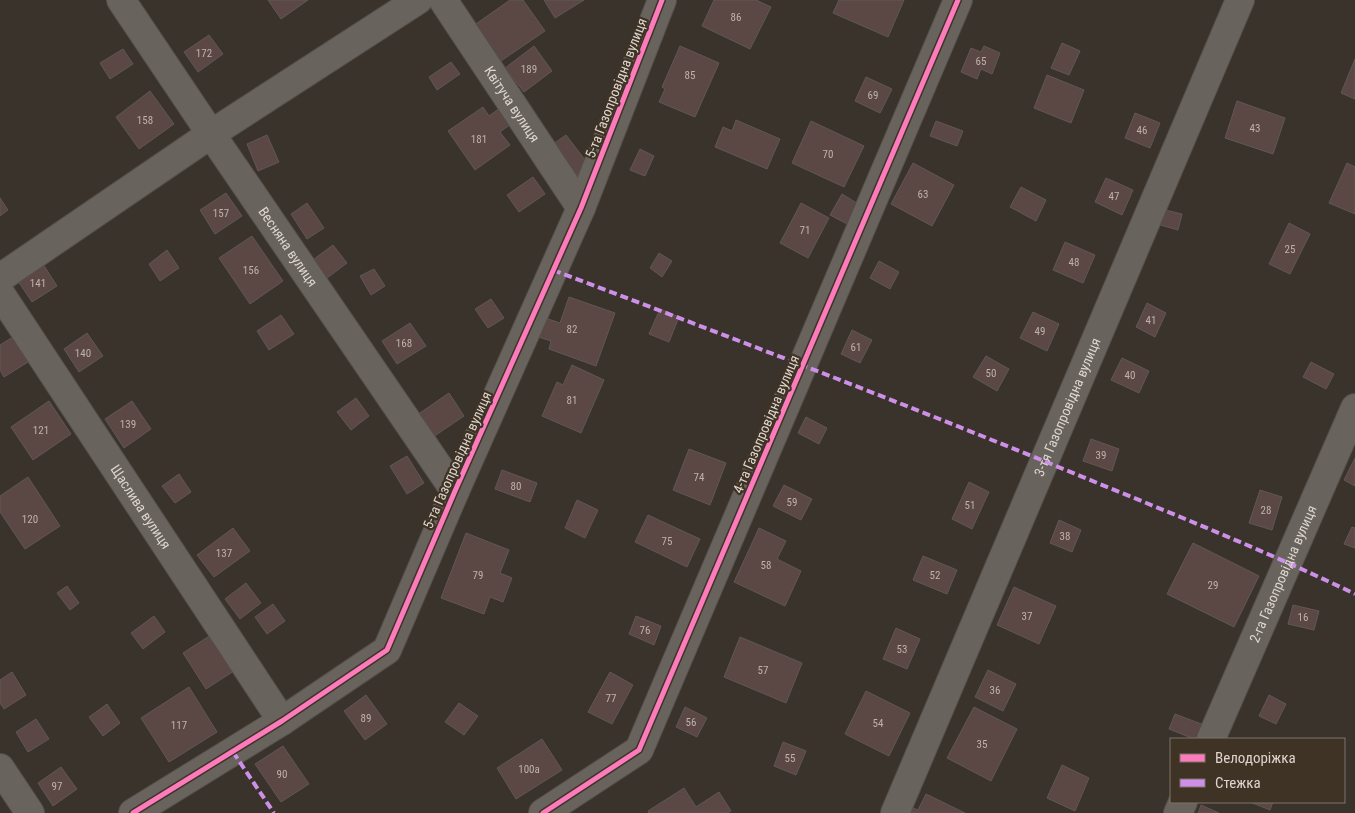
<svg xmlns="http://www.w3.org/2000/svg" width="1355" height="813" font-family="'Roboto Condensed',sans-serif">
<rect width="100%" height="100%" fill="#39332c"/>
<path fill="#5b4845" stroke="#5f5854" d="M 268,0 L 308,0 L 281,19 Z
M 510,0 L 523,0 L 545,31 L 498,63 L 473,26 Z
M 544,0 L 584,0 L 555,18 Z
M 714,0 L 756,0 L 771,7 L 750,49 L 702,26 Z
M 839,0 L 904,0 L 888,37 L 833,13 Z
M 209,35 L 223,54 L 198,72 L 184,52 Z
M 1062,43 L 1080,51 L 1069,75 L 1051,68 Z
M 534,46 L 552,71 L 524,92 L 505,68 Z
M 680,46 L 719,63 L 695,117 L 659,102 L 665,89 L 662,87 Z
M 984,46 L 1000,53 L 992,74 L 981,69 L 977,79 L 961,72 L 971,48 L 981,52 Z
M 123,49 L 133,64 L 110,79 L 100,63 Z
M 1355,59 L 1355,99 L 1341,93 Z
M 451,62 L 460,74 L 437,90 L 429,77 Z
M 1047,75 L 1084,90 L 1071,123 L 1034,108 Z
M 866,77 L 892,89 L 880,113 L 855,101 Z
M 150,91 L 174,124 L 139,149 L 116,117 Z
M 1237,101 L 1285,118 L 1273,154 L 1225,138 Z
M 483,107 L 489,116 L 500,108 L 511,124 L 500,132 L 510,145 L 475,170 L 448,131 Z
M 1135,113 L 1160,123 L 1150,148 L 1125,138 Z
M 736,120 L 780,139 L 767,169 L 715,147 L 723,127 L 732,131 Z
M 811,121 L 864,146 L 844,187 L 792,163 Z
M 936,121 L 963,131 L 957,146 L 930,136 Z
M 267,135 L 279,162 L 258,171 L 247,144 Z
M 566,135 L 585,160 L 574,183 L 549,147 Z
M 640,149 L 654,156 L 645,176 L 630,170 Z
M 913,163 L 954,185 L 932,226 L 891,204 Z
M 1347,163 L 1355,167 L 1355,214 L 1329,203 Z
M 533,177 L 545,194 L 519,212 L 507,195 Z
M 1106,178 L 1133,190 L 1122,215 L 1095,202 Z
M 1021,187 L 1046,200 L 1036,221 L 1010,207 Z
M 226,193 L 242,216 L 215,234 L 200,210 Z
M 842,194 L 860,205 L 849,225 L 830,215 Z
M 0,198 L 8,210 L 0,216 Z
M 307,203 L 324,228 L 307,239 L 291,214 Z
M 801,203 L 829,218 L 808,258 L 780,243 Z
M 1161,209 L 1182,214 L 1178,230 L 1157,224 Z
M 1289,223 L 1310,234 L 1290,274 L 1269,264 Z
M 252,236 L 283,281 L 250,304 L 219,258 Z
M 1065,242 L 1095,255 L 1083,283 L 1053,270 Z
M 333,245 L 347,263 L 327,278 L 314,259 Z
M 167,250 L 179,268 L 160,281 L 149,264 Z
M 659,253 L 672,261 L 662,277 L 650,268 Z
M 879,261 L 899,272 L 890,289 L 870,278 Z
M 43,264 L 57,286 L 32,302 L 18,281 Z
M 374,269 L 385,286 L 371,295 L 360,276 Z
M 569,297 L 615,313 L 596,366 L 549,349 L 551,341 L 532,335 L 539,316 L 560,323 Z
M 491,299 L 504,318 L 488,328 L 475,309 Z
M 1147,303 L 1166,313 L 1155,337 L 1136,327 Z
M 660,309 L 679,317 L 669,342 L 649,334 Z
M 1033,312 L 1059,324 L 1047,351 L 1020,338 Z
M 281,315 L 294,334 L 269,350 L 257,331 Z
M 410,323 L 426,346 L 397,364 L 382,341 Z
M 852,330 L 872,340 L 860,363 L 841,354 Z
M 87,333 L 103,356 L 79,372 L 64,349 Z
M 13,337 L 28,362 L 4,377 L 0,370 L 0,345 Z
M 986,356 L 1009,369 L 997,391 L 973,377 Z
M 1122,358 L 1149,371 L 1139,393 L 1111,380 Z
M 1311,362 L 1334,374 L 1326,389 L 1303,377 Z
M 572,365 L 604,380 L 581,433 L 542,416 L 557,382 L 563,385 Z
M 449,393 L 464,416 L 433,437 L 417,415 Z
M 356,398 L 369,416 L 351,430 L 337,412 Z
M 49,401 L 71,434 L 33,460 L 11,427 Z
M 132,401 L 151,429 L 124,448 L 105,419 Z
M 806,417 L 827,428 L 819,444 L 798,433 Z
M 1091,439 L 1119,449 L 1112,471 L 1083,461 Z
M 689,449 L 726,463 L 710,505 L 673,490 Z
M 407,456 L 424,483 L 407,494 L 390,466 Z
M 1355,458 L 1355,486 L 1344,480 Z
M 502,470 L 537,483 L 530,502 L 495,489 Z
M 179,474 L 191,492 L 175,503 L 162,486 Z
M 28,477 L 60,526 L 25,549 L 0,512 L 0,496 Z
M 969,482 L 989,492 L 972,529 L 952,519 Z
M 784,485 L 812,499 L 801,520 L 773,506 Z
M 1260,490 L 1282,497 L 1272,530 L 1249,523 Z
M 577,500 L 598,510 L 585,538 L 565,528 Z
M 648,515 L 700,539 L 687,567 L 635,542 Z
M 1059,520 L 1081,530 L 1072,552 L 1050,543 Z
M 1352,527 L 1355,528 L 1355,548 L 1344,544 Z
M 233,528 L 250,551 L 214,577 L 197,555 Z
M 759,528 L 786,541 L 777,559 L 801,571 L 785,606 L 734,582 Z
M 466,533 L 509,550 L 500,573 L 512,578 L 503,602 L 490,597 L 484,614 L 441,598 Z
M 1193,543 L 1259,576 L 1234,627 L 1167,594 Z
M 923,556 L 957,570 L 947,594 L 913,580 Z
M 246,583 L 261,603 L 240,619 L 225,599 Z
M 67,586 L 79,603 L 70,610 L 57,593 Z
M 1014,587 L 1056,606 L 1039,644 L 997,625 Z
M 273,604 L 285,621 L 267,634 L 255,617 Z
M 1293,605 L 1319,611 L 1314,630 L 1288,624 Z
M 154,616 L 165,632 L 143,649 L 131,633 Z
M 636,616 L 661,626 L 654,645 L 629,634 Z
M 896,628 L 920,639 L 907,669 L 883,659 Z
M 214,633 L 237,669 L 206,689 L 183,653 Z
M 740,637 L 802,663 L 786,703 L 724,677 Z
M 988,670 L 1016,684 L 1003,711 L 975,697 Z
M 12,672 L 26,695 L 4,709 L 0,703 L 0,680 Z
M 610,672 L 633,685 L 612,724 L 588,712 Z
M 189,687 L 217,732 L 169,762 L 141,718 Z
M 866,691 L 910,713 L 889,756 L 845,734 Z
M 366,695 L 387,724 L 365,740 L 344,711 Z
M 1269,695 L 1286,704 L 1276,724 L 1259,716 Z
M 459,703 L 478,716 L 464,735 L 445,722 Z
M 107,704 L 120,723 L 103,736 L 89,717 Z
M 685,707 L 707,718 L 697,737 L 676,727 Z
M 974,707 L 1017,729 L 991,781 L 947,758 Z
M 1175,714 L 1204,725 L 1198,739 L 1194,739 L 1169,729 Z
M 36,719 L 49,739 L 28,752 L 16,732 Z
M 542,739 L 562,770 L 516,799 L 497,768 Z
M 783,742 L 806,751 L 796,775 L 774,766 Z
M 283,746 L 309,784 L 281,802 L 255,764 Z
M 1062,765 L 1089,778 L 1075,811 L 1047,798 Z
M 61,767 L 77,789 L 53,806 L 38,783 Z
M 684,788 L 696,807 L 719,792 L 731,811 L 727,813 L 649,813 L 648,811 Z
M 926,794 L 965,813 L 911,813 L 913,808 L 918,810 Z
M 1250,802 L 1273,802 L 1270,810 Z
M 1201,805 L 1219,813 L 1198,813 Z"/>
<g fill="none" stroke-linecap="round" stroke-linejoin="round">
<g stroke="#554f49" stroke-width="30">
<g id="minor">
<path id="s1" d="M 121,0 L 211,134 L 455,491"/>
<path id="s2" d="M 443,0 L 581,208"/>
<path d="M 0,278 L 211,134 L 418,0"/>
<path id="s3" d="M 0,293 L 282,721"/>
<path id="s4" d="M 1211,739 L 1355,408"/>
<path d="M 0,768 L 30,813"/>
<path d="M 133,813 L 282,721 L 387,650 L 455,491 L 581,208 L 662,0"/>
<path d="M 543,813 L 639,750 L 958,0"/>
<path id="s5" d="M 895,813 L 1240,0"/>
<path d="M 1178,813 L 1183,802"/>
</g>
</g>
<use href="#minor" stroke="#69635e" stroke-width="28"/>
<path stroke="#ce8fe9" stroke-width="4" stroke-dasharray="8 4" stroke-linecap="butt" d="M 553,270 C 735,339 916,408 1095,482 C 1183,518 1270,553 1355,594
M 233,752 L 274,813"/>
<g stroke="#3f3326" stroke-width="8">
<path id="cycleway" d="M 133,813 L 282,721 L 387,650 L 455,491 L 581,208 L 662,0
M 543,813 L 639,750 L 958,0"/>
</g>
<use href="#cycleway" stroke="#fd7abc" stroke-width="5"/>
</g>
<g text-anchor="middle" stroke-width="4.5" stroke-linejoin="round" paint-order="stroke">
<g font-size="11" fill="#bdb2ac">
<text x="736" y="21">86</text>
<text x="204" y="57">172</text>
<text x="981" y="65">65</text>
<text x="529" y="73">189</text>
<text x="690" y="79">85</text>
<text x="873" y="99">69</text>
<text x="145" y="124">158</text>
<text x="1255" y="132">43</text>
<text x="1142" y="134">46</text>
<text x="479" y="143">181</text>
<text x="828" y="158">70</text>
<text x="923" y="198">63</text>
<text x="1114" y="200">47</text>
<text x="221" y="217">157</text>
<text x="805" y="234">71</text>
<text x="1290" y="253">25</text>
<text x="1074" y="266">48</text>
<text x="251" y="274">156</text>
<text x="38" y="287">141</text>
<text x="1151" y="324">41</text>
<text x="572" y="333">82</text>
<text x="1040" y="335">49</text>
<text x="404" y="347">168</text>
<text x="856" y="351">61</text>
<text x="83" y="357">140</text>
<text x="991" y="377">50</text>
<text x="1130" y="379">40</text>
<text x="572" y="404">81</text>
<text x="128" y="428">139</text>
<text x="41" y="434">121</text>
<text x="1101" y="459">39</text>
<text x="699" y="481">74</text>
<text x="516" y="490">80</text>
<text x="792" y="506">59</text>
<text x="970" y="509">51</text>
<text x="1266" y="514">28</text>
<text x="30" y="523">120</text>
<text x="1065" y="540">38</text>
<text x="667" y="545">75</text>
<text x="224" y="557">137</text>
<text x="766" y="569">58</text>
<text x="478" y="579">79</text>
<text x="935" y="579">52</text>
<text x="1213" y="589">29</text>
<text x="1027" y="620">37</text>
<text x="1303" y="621">16</text>
<text x="645" y="634">76</text>
<text x="902" y="653">53</text>
<text x="763" y="674">57</text>
<text x="995" y="694">36</text>
<text x="611" y="702">77</text>
<text x="366" y="722">89</text>
<text x="691" y="726">56</text>
<text x="878" y="727">54</text>
<text x="179" y="729">117</text>
<text x="982" y="748">35</text>
<text x="790" y="762">55</text>
<text x="529" y="773">100а</text>
<text x="282" y="778">90</text>
<text x="57" y="790">97</text>
</g>
<g font-size="14" fill="#ded6ce" stroke="#3f3326">
<text transform="translate(616 88) rotate(-69)" y="5">5-та Газопровідна вулиця</text>
<text dy="5" stroke="none"><textPath href="#s2" startOffset="125">Квітуча вулиця</textPath></text>
<text dy="5" stroke="none"><textPath href="#s1" startOffset="298">Весняна вулиця</textPath></text>
<text dy="5" stroke="none"><textPath href="#s5" startOffset="441">3-тя Газопровідна вулиця</textPath></text>
<text transform="translate(766 424) rotate(-67)" y="5">4-та Газопровідна вулиця</text>
<text transform="translate(457 460) rotate(-66)" y="5">5-та Газопровідна вулиця</text>
<text dy="5" stroke="none"><textPath href="#s3" startOffset="256">Щаслива вулиця</textPath></text>
<text dy="5" stroke="none"><textPath href="#s4" startOffset="180">2-га Газопровідна вулиця</textPath></text>
</g>
</g>
<rect x="1170" y="738" width="175" height="65" fill="#3f3326" stroke="#7f7469"/>
<rect x="1180" y="754" width="25" height="8" fill="#fd7abc" stroke="#7f7469"/>
<text x="1215" y="763" font-size="15" fill="#ded6ce">Велодоріжка</text>
<rect x="1180" y="779" width="25" height="8" fill="#ce8fe9" stroke="#7f7469"/>
<text x="1215" y="788" font-size="15" fill="#ded6ce">Стежка</text>
</svg>
